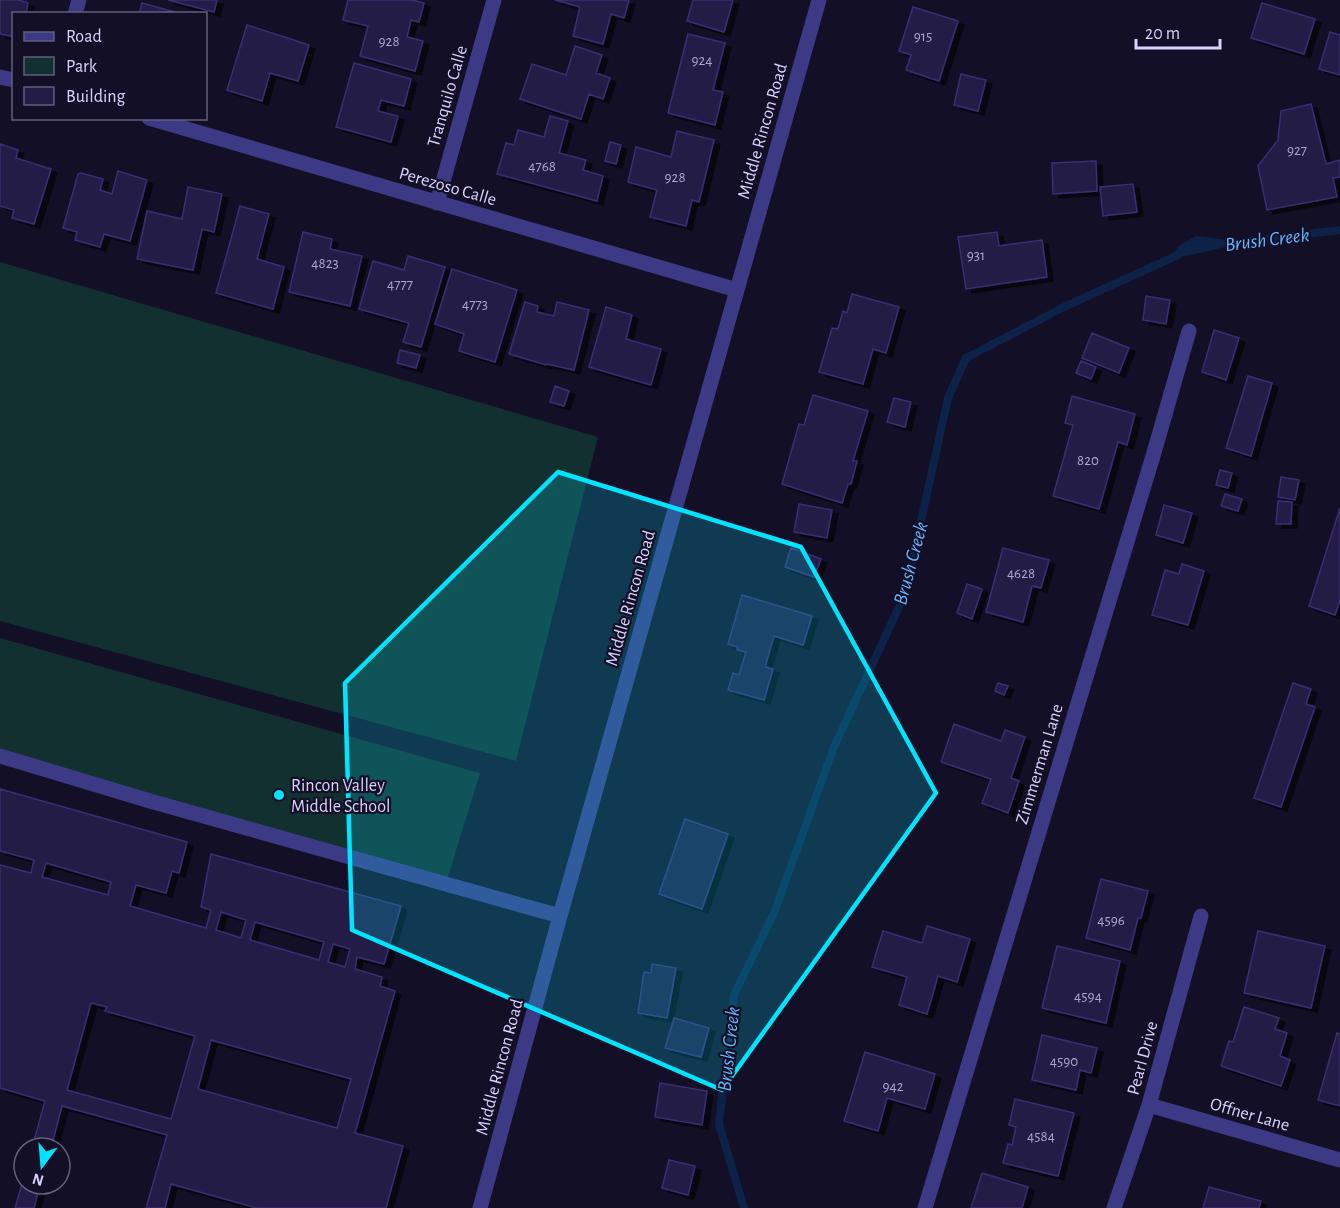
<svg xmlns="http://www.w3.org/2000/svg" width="1340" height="1208" font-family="'Alegreya Sans',sans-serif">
<defs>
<filter id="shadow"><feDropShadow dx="6" dy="4" stdDeviation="0" flood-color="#0009"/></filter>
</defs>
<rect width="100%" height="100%" fill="#130f26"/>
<path fill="#12302f" d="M 0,262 L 598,437 L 516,761 L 0,621 Z
M 0,638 L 480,773 L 447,880 L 0,756 Z"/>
<path fill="#0c2248" d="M 1196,236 L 1244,242 L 1205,252 L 1169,259 L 1180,245 Z"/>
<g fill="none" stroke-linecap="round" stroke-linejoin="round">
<path stroke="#0c2248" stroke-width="8" d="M 1234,243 L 1340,230
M 744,1208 L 719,1124 L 734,995 L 774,913 L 834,747 L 905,594 L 948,398 L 966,358 L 1064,307 L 1178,255"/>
</g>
<path fill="#241b47" stroke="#3b2d73" stroke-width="1.5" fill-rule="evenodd" filter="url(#shadow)" d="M 0,0 L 19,0 L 28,3 L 26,14 L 14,14 L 14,37 L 0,34 Z
M 168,0 L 217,0 L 214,12 Z
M 348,0 L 412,0 L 424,3 L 419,22 L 411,20 L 407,37 L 423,41 L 415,71 L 360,56 L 368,26 L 343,20 Z
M 555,0 L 629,0 L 624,18 L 611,14 L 603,44 L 573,36 L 580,7 Z
M 693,0 L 733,0 L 724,32 L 687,21 Z
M 142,3 L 182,14 L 139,14 Z
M 1262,3 L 1315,19 L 1304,54 L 1251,38 Z
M 913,7 L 958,21 L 939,81 L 906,70 L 911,55 L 899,51 Z
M 247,25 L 309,45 L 298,81 L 270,73 L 262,101 L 227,90 Z
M 1330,32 L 1340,35 L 1340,75 L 1319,69 Z
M 688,34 L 725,43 L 713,90 L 723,92 L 715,125 L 668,113 Z
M 575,46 L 602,55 L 596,73 L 610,78 L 603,99 L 589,94 L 581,119 L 520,99 L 532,64 L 566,75 Z
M 354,63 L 411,79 L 404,106 L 381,100 L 378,111 L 398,116 L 391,142 L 336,127 Z
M 961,74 L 986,80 L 978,111 L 954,105 Z
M 1311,104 L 1326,164 L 1340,160 L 1340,177 L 1333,178 L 1337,197 L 1267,210 L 1258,166 L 1278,140 L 1281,111 Z
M 550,116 L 568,121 L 559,153 L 586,160 L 583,170 L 603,176 L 597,201 L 497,174 L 506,143 L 514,145 L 518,130 L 544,137 Z
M 677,131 L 714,140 L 699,202 L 692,200 L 686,226 L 650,217 L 657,190 L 628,182 L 636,147 L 671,157 Z
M 610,142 L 621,145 L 616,164 L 605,161 Z
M 0,144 L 18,150 L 16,158 L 51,169 L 34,224 L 12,218 L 14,210 L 0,206 Z
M 1096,161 L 1097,191 L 1053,194 L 1052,163 Z
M 118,171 L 147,180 L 130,241 L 104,234 L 100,247 L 75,240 L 77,232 L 63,228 L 78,174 L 81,173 L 103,179 L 100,190 L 112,194 Z
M 1133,184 L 1137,212 L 1103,216 L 1100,187 Z
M 188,187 L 222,194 L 214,232 L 202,229 L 193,270 L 137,259 L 147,211 L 182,219 Z
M 240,206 L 269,214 L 257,259 L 284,267 L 273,309 L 216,293 Z
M 303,232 L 332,239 L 330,249 L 362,256 L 350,306 L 289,292 Z
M 997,232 L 999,246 L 1042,240 L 1047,277 L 966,289 L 958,237 Z
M 408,256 L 445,267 L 421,347 L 403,342 L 409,323 L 359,309 L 373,261 L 404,270 Z
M 452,269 L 517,290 L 495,362 L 459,351 L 464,334 L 435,324 Z
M 852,294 L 899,307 L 886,353 L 873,349 L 863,384 L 819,372 L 832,328 L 838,329 L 843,311 L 847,313 Z
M 1146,296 L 1170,300 L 1166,324 L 1143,320 Z
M 525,302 L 538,306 L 537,312 L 554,316 L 557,302 L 589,310 L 574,370 L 547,364 L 546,365 L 509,354 Z
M 606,307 L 632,315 L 626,339 L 661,349 L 651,385 L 589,367 Z
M 1214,330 L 1239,338 L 1226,380 L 1202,372 Z
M 1092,333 L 1129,348 L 1119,373 L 1082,358 Z
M 400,350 L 420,355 L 416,368 L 397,363 Z
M 1081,361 L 1096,367 L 1091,379 L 1076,373 Z
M 1248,376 L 1272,383 L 1251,456 L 1226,448 Z
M 555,386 L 569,391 L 564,406 L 550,402 Z
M 813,395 L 868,411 L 853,461 L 857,461 L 851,484 L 848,484 L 842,503 L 782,484 L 799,424 L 804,425 Z
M 1072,396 L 1135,414 L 1127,445 L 1118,442 L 1099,509 L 1053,496 L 1073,425 L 1065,423 Z
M 894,398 L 911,402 L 905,427 L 887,422 Z
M 1220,470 L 1232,473 L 1228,488 L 1216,485 Z
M 1281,477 L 1299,480 L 1295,500 L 1278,497 Z
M 1225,494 L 1242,499 L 1238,511 L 1221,506 Z
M 1278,501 L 1292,502 L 1291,524 L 1276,524 Z
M 799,504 L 832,510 L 827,538 L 794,532 Z
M 1164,505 L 1192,513 L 1183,543 L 1156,535 Z
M 1340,508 L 1340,600 L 1335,615 L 1309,606 Z
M 791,548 L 821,559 L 814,577 L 785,567 Z
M 1003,548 L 1049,560 L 1041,588 L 1032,586 L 1023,622 L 986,612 Z
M 1182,564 L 1204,571 L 1188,625 L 1152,615 L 1165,570 L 1179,574 Z
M 967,584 L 982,589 L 972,619 L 957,613 Z
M 742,595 L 812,616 L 803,645 L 774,636 L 765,667 L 773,669 L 764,700 L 728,690 L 733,673 L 739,675 L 746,652 L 737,650 L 738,647 L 728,644 Z
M 998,683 L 1008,686 L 1004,695 L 995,691 Z
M 1293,683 L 1311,689 L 1306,704 L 1315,707 L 1281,807 L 1254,798 Z
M 954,724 L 1001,741 L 1005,730 L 1025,737 L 1011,778 L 1019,781 L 1008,813 L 982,803 L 991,779 L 941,762 Z
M 0,789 L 187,842 L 179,873 L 172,871 L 166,893 L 136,885 L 130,906 L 206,928 L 211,910 L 201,907 L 211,854 L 401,906 L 384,964 L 357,957 L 355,969 L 382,977 L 380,986 L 395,991 L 355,1133 L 403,1146 L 386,1208 L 257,1208 L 171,1184 L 165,1208 L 146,1208 L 167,1135 L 62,1106 L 51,1148 L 32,1148 L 45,1101 L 0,1088 L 0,865 L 31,873 L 34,860 L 0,851 ZM 46,863 L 111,882 L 108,895 L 42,877 ZM 221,912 L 246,920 L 241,938 L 216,930 ZM 255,922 L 324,942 L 319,960 L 250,940 ZM 333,944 L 350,949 L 345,967 L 328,962 ZM 91,1003 L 107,1007 L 105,1011 L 195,1036 L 171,1119 L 67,1090 ZM 211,1040 L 351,1079 L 337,1128 L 198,1089 Z
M 685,819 L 728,834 L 702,909 L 659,894 Z
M 1101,879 L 1148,891 L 1141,918 L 1138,918 L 1130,950 L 1086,938 Z
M 927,926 L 970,939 L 957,982 L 938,976 L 927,1014 L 899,1005 L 907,977 L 872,967 L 883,931 L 922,943 Z
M 1258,931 L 1325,946 L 1311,1008 L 1244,993 Z
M 1057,946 L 1120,961 L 1106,1023 L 1042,1008 Z
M 652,964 L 676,968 L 667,1018 L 638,1013 L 644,972 L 651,973 Z
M 1244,1007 L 1279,1018 L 1275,1029 L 1287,1033 L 1280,1056 L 1290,1060 L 1281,1086 L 1221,1066 L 1229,1041 L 1233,1042 Z
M 674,1018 L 709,1028 L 701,1057 L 665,1048 Z
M 1337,1033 L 1340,1034 L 1340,1106 L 1318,1100 Z
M 1042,1035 L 1097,1048 L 1091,1073 L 1080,1070 L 1076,1090 L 1032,1080 Z
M 865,1052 L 935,1074 L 925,1109 L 887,1098 L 878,1131 L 844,1121 Z
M 660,1083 L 707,1091 L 702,1125 L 655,1117 Z
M 1015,1099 L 1074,1113 L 1058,1176 L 1003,1163 L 1008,1144 L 1012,1145 L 1016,1127 L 1009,1125 Z
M 669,1160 L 695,1166 L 688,1195 L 662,1188 Z
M 982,1173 L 1028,1187 L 1022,1208 L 971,1208 Z
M 24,1177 L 24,1184 L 40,1184 L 34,1208 L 15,1208 Z
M 1209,1187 L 1261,1201 L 1259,1208 L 1203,1208 Z"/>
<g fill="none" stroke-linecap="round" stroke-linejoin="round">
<path stroke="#3d3a85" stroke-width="15" d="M 75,14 L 79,0
M 0,77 L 14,80
M 149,118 L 737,290
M 437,203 L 494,0
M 0,756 L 150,801 L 560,916
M 1149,1105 L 1340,1160
M 480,1208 L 560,916 L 819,0
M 925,1208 L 1153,456 L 1189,331
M 1114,1208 L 1149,1105 L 1201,916"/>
</g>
<path fill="#00e5ff" fill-opacity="0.2" stroke="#00e5ff" stroke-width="4.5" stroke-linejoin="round" d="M 558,472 L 801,547 L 936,793 L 722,1090 L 352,930 L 345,683 Z"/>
<circle fill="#00e5ff" stroke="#130f26" stroke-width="2" cx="279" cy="795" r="6"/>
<g text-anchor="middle" stroke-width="4.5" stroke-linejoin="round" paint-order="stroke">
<g font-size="15" fill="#aca6d1">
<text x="923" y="41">915</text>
<text x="389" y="46">928</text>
<text x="702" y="65">924</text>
<text x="1297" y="155">927</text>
<text x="542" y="171">4768</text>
<text x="675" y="182">928</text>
<text x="976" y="260">931</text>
<text x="325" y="268">4823</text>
<text x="400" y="289">4777</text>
<text x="475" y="309">4773</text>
<text x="1088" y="465">820</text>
<text x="1021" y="578">4628</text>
<text x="1111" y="925">4596</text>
<text x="1088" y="1001">4594</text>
<text x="1064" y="1066">4590</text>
<text x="893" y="1091">942</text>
<text x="1041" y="1141">4584</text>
</g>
<g font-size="18" fill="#d9d4ff" stroke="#130f26">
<text transform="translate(447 96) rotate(-74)" y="6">Tranquilo Calle</text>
<text transform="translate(762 131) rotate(-74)" y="6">Middle Rincon Road</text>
<text transform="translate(448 186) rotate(16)" y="6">Perezoso Calle</text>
<text transform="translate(630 598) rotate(-74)" y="6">Middle Rincon Road</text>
<text transform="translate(1039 764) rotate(-73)" y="6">Zimmerman Lane</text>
<text transform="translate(1142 1058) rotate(-75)" y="6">Pearl Drive</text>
<text transform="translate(499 1067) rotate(-75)" y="6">Middle Rincon Road</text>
<text transform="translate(1250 1114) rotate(16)" y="6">Offner Lane</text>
</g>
<g font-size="18" fill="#d9d4ff" stroke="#130f26" text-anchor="start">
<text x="291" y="791">Rincon Valley<tspan x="291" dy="21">Middle School</tspan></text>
</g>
<g font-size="20" font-style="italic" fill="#62b6ff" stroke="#130f26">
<text transform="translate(1267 239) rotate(-7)" y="7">Brush Creek</text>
<text transform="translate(910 563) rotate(-75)" y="7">Brush Creek</text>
<text transform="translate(728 1049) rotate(-84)" y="7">Brush Creek</text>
</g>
</g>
<rect x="12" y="12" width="195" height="108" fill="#130f26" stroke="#625e7d" stroke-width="1.5"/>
<rect x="24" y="32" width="30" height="9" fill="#3d3a85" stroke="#625e7d" stroke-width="1.5"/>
<text x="66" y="42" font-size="18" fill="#d9d4ff">Road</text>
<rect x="24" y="57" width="30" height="18" fill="#12302f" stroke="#625e7d" stroke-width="1.5"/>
<text x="66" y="72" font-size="18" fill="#d9d4ff">Park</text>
<rect x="24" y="87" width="30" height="18" fill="#241b47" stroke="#625e7d" stroke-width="1.5"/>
<text x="66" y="102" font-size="18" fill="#d9d4ff">Building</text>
<g transform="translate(42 1166) rotate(196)"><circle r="28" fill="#130f26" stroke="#625e7d" stroke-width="1.5"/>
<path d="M0-4.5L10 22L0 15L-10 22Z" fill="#00e5ff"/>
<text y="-9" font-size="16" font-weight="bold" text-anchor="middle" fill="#d9d4ff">N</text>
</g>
<path d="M1136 39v9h84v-9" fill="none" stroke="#d9d4ff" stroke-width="3"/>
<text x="1145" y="39" font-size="18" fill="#d9d4ff" stroke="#130f26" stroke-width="4.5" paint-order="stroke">20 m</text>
</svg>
